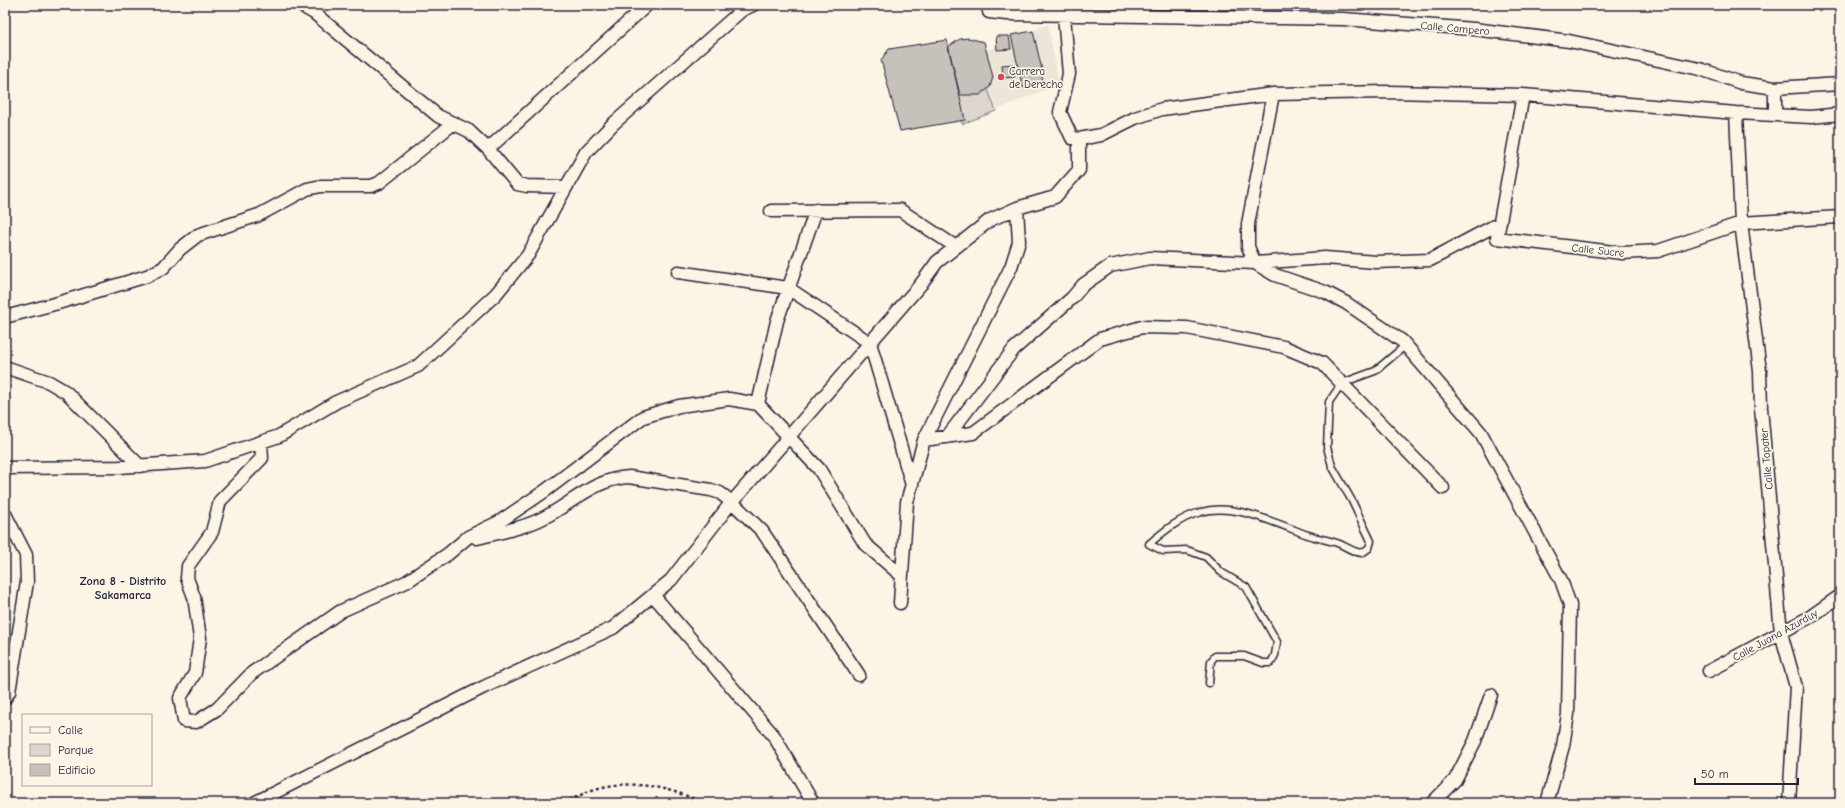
<svg xmlns="http://www.w3.org/2000/svg" width="1845" height="808" font-family="'Comic Neue',sans-serif">
<rect width="100%" height="100%" fill="#fcf5e5"/>
<filter id="ink" filterUnits="userSpaceOnUse"><feTurbulence type="fractalNoise" baseFrequency=".025" numOctaves="2"/><feDisplacementMap in="SourceGraphic" scale="8" xChannelSelector="R" yChannelSelector="G"/><feConvolveMatrix kernelMatrix="1 2 1 2 8 2 1 2 1" color-interpolation-filters="sRGB"/></filter>
<g filter="url(#ink)">
<path fill="#ece5d8" d="M 1048,24 L 1059,84 L 962,124 L 975,56 Z"/>
<path fill="#dcd6cc" stroke="#7f7c84" d="M 975,56 L 996,111 L 962,124 L 941,69 Z"/>
<path fill="#c6c1bb" stroke="#22223b" d="M 1033,31 L 1042,70 L 1020,75 L 1011,35 Z
M 996,36 L 1009,36 L 1011,49 L 997,50 Z
M 968,38 L 984,42 L 993,77 L 990,87 L 980,95 L 960,95 L 948,47 L 960,39 Z
M 947,40 L 965,120 L 900,131 L 881,60 L 889,49 Z
M 1013,64 L 1015,77 L 1003,78 L 1002,65 Z
M 1041,71 L 1043,83 L 1023,88 L 1020,76 Z"/>
<g fill="none" stroke-linecap="round" stroke-linejoin="round">
<g stroke="#22223b" stroke-width="9">
<path id="service" d="M 1209,683 L 1211,661 L 1215,656 L 1244,656 L 1263,663 L 1271,663 L 1275,655 L 1277,642 L 1246,587 L 1221,572 L 1206,557 L 1187,550 L 1163,551 L 1149,544 C 1164,531 1181,517 1201,512 C 1234,502 1277,524 1308,535 C 1317,538 1327,540 1337,543 C 1346,546 1352,552 1362,553 L 1369,548 L 1371,541 L 1352,501 L 1332,466 L 1327,447 L 1329,402 L 1342,383 L 1375,371 L 1406,345"/>
</g>
<g stroke="#22223b" stroke-width="15">
<path id="minor" d="M 300,5 L 314,13 L 438,116 L 469,131 L 488,149 L 517,184 L 527,186 L 566,187
M 989,5 L 989,12 L 1007,14 L 1343,19 L 1474,29 L 1569,41 L 1700,69 L 1741,83 L 1775,88 L 1840,84
M 1064,16 L 1069,74 L 1060,112 L 1072,138 L 1079,139 L 1101,135 L 1135,118 L 1162,109 L 1273,94 L 1389,92 L 1523,95 L 1736,113 L 1811,117 L 1840,114
M 1273,94 L 1248,224 L 1248,247 L 1255,263 L 1275,275 L 1325,292 L 1346,303 L 1402,341 L 1481,433 L 1561,580 L 1570,605 L 1568,714 L 1563,746 L 1547,803
M 1523,95 L 1497,238 L 1622,253 L 1658,251 L 1741,223 L 1840,217
M 1736,113 L 1741,223 L 1760,371 L 1761,408 L 1781,633 L 1796,687 L 1789,803
M 1775,115 L 1775,88
M 488,149 L 647,5
M 771,211 L 900,210 L 956,247
M 678,272 L 788,288 L 870,343 L 912,485
M 5,317 L 58,303 L 147,276 L 163,268 L 180,249 L 198,235 L 259,215 L 307,189 L 321,186 L 371,186 L 379,183 L 454,123
M 5,367 L 49,382 L 66,392 L 140,466
M 758,404 L 777,321 L 816,210
M 947,437 L 1014,349 L 1072,298 L 1083,285 L 1110,266 L 1150,258 L 1255,263 L 1325,258 L 1376,262 L 1430,260 L 1500,223
M 924,440 L 973,433 L 1100,339 L 1142,327 L 1187,328 L 1284,347 L 1322,363 L 1443,488
M 261,442 L 262,458 L 220,501 L 212,532 L 188,566 L 187,578 L 194,597 L 200,638 L 195,673 L 180,698 L 184,721 L 196,722 L 217,709 L 252,673 L 341,611 L 406,582 L 448,554 L 468,537 L 499,522 L 545,491 L 643,417 L 679,406 L 729,399 L 758,404 L 819,469 L 865,544 L 902,576
M 5,468 L 119,467 L 205,461 L 279,436 L 336,402 L 418,366 L 496,294 L 528,255 L 586,152 L 613,124 L 742,10 L 753,5
M 5,514 L 26,555 L 27,582 L 9,692 L 5,698
M 477,538 C 501,532 525,528 547,516 C 575,501 595,479 629,477 L 711,490 L 720,493 L 732,502 L 762,531 L 859,675
M 653,595 L 774,736 L 813,803
M 900,603 L 907,502 L 924,440 L 1011,267 L 1019,242 L 1017,208
M 1709,671 L 1810,617 L 1840,596
M 254,803 L 484,687 L 613,628 L 671,580 L 727,508 L 921,284 L 937,262 L 990,220 L 1017,208 L 1055,197 L 1079,170 L 1079,139
M 1432,803 L 1455,780 L 1475,741 L 1491,695"/>
</g>
<path stroke="#22223b" stroke-width="2.5" stroke-dasharray="3 3" stroke-linecap="butt" d="M 564,803 C 573,799 582,794 592,790 C 627,778 670,787 703,803"/>
<use href="#service" stroke="#fcf5e5" stroke-width="6"/>
<use href="#minor" stroke="#fcf5e5" stroke-width="12"/>
</g>
</g>
<circle fill="#d1495b" stroke="#fcf5e5" stroke-width="1.5" cx="1001" cy="77" r="4"/>
<g text-anchor="middle" stroke-width="3.5" stroke-linejoin="round" paint-order="stroke">
<g font-size="11" fill="#22223b" stroke="#fcf5e5">
<text transform="translate(1455 28) rotate(5)" y="4">Calle Campero</text>
<text transform="translate(1598 250) rotate(6)" y="4">Calle Sucre</text>
<text transform="translate(1766 459) rotate(-95)" y="4">Calle Topater</text>
<text transform="translate(1775 635) rotate(-29)" y="4">Calle Juana Azurduy</text>
</g>
<g font-size="11" fill="#22223b" stroke="#fcf5e5" text-anchor="start">
<text x="1009" y="75">Carrera<tspan x="1009" dy="13">de Derecho</tspan></text>
</g>
<g font-size="12" font-weight="bold" fill="#22223b" stroke="#fcf5e5">
<text x="123" y="585">Zona 8 - Distrito<tspan x="123" dy="14">Sakamarca</tspan></text>
</g>
</g>
<rect width="1845" height="808" fill="none" stroke="#fcf5e5" stroke-width="20"/>
<rect x="10" y="10" width="1825" height="788" fill="none" stroke="#22223b" stroke-width="1.5" filter="url(#ink)"/>
<rect x="22" y="714" width="130" height="72" fill="#fcf5e5" stroke="#a5a1a1"/>
<rect x="30" y="727" width="20" height="6" fill="#fcf5e5" stroke="#a5a1a1"/>
<text x="58" y="734" font-size="12" fill="#22223b">Calle</text>
<rect x="30" y="744" width="20" height="12" fill="#dcd6cc" stroke="#a5a1a1"/>
<text x="58" y="754" font-size="12" fill="#22223b">Parque</text>
<rect x="30" y="764" width="20" height="12" fill="#c6c1bb" stroke="#a5a1a1"/>
<text x="58" y="774" font-size="12" fill="#22223b">Edificio</text>
<path d="M1695 778v6h103v-6" fill="none" stroke="#22223b" stroke-width="2"/>
<text x="1701" y="778" font-size="12" fill="#22223b" stroke="#fcf5e5" stroke-width="3" paint-order="stroke">50 m</text>
</svg>
